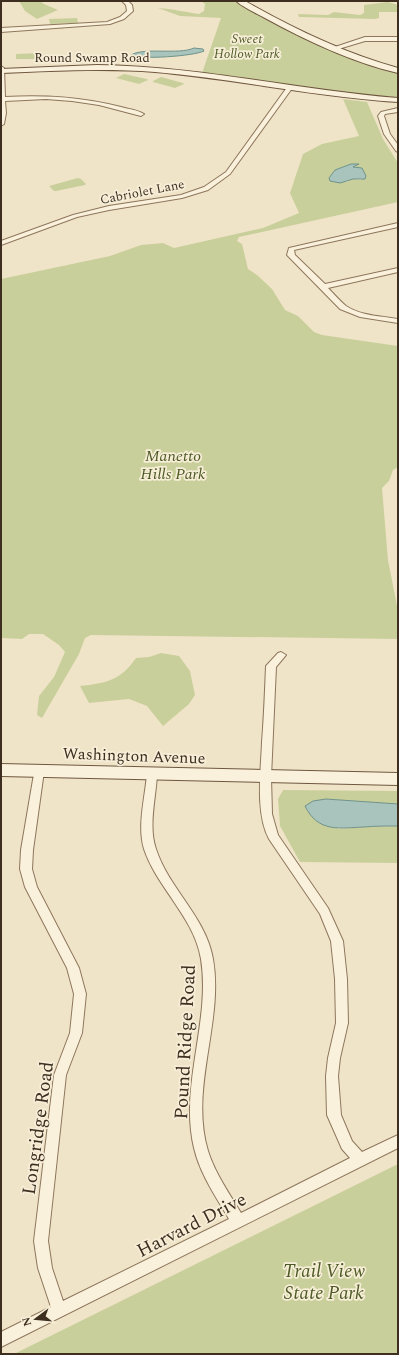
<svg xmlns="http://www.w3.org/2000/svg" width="399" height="1355" font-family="Spectral,serif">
<rect width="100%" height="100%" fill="#f0e4c8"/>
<path fill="#c9cf9b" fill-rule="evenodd" d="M 19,1 L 40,1 L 44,4 L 58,10 L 37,19 L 25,11 Z
M 201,1 L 232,1 L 398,73 L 398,98 L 376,97 L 202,73 L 221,18 L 180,16 L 158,8 C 173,9 185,12 199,14 L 204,11 L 205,4 Z
M 388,2 L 398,5 L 398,12 L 379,12 L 379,18 L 375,19 L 299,17 L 298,14 L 328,15 L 334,12 L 360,15 L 364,13 L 364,5 Z
M 77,18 L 78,23 L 50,24 L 49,19 Z
M 43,53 L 43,59 L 16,59 L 16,54 Z
M 124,74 L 147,79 L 148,80 L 139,84 L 116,78 Z
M 161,77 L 183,83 L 184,84 L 175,88 L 153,82 L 153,81 Z
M 343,99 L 367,102 L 383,139 L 398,163 L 398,202 L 239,237 L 237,241 L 242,244 L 248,269 L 257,275 L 272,289 L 285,310 L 298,316 L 314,332 L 322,335 L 398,346 L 398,467 L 393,470 L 389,481 L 382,488 L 388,560 L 398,611 L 398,639 L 91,635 L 85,638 L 79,654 L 42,718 L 37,715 L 39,696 L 54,677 L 65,652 L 59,645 L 43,634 L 29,634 L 22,639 L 1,638 L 1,279 L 110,256 L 141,245 L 163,243 L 174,248 L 263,228 L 299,213 L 290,193 L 303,154 L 322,144 L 359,136 ZM 351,164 L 358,164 L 353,168 L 357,167 L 364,173 L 361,180 L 353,179 L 346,182 L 329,178 L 335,170 Z
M 78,178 L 81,179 L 86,184 L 85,185 L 56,191 L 54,191 L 49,186 Z
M 161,653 L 179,656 L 190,671 L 195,695 L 189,704 L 163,726 L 147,706 L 129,699 L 89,703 L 80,686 C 106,683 120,681 136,658 L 149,657 Z
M 283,790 L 398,791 L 398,804 L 326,799 L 338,829 L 364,827 L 398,826 L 398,863 L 300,862 L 280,826 L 278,799 Z
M 398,1164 L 398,1354 L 14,1354 Z"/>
<path fill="#a9c4bc" stroke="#6f938a" d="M 194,48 L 203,49 L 204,51 C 194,56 141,60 131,55 C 144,47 179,55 194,48 Z
M 351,164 L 359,164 L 353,167 L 362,168 L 366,176 L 365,179 L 353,179 L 340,183 L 330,181 L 329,178 L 335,170 Z
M 326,799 L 398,804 L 398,826 C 387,826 375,826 364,827 C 340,828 318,833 305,806 L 313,801 Z"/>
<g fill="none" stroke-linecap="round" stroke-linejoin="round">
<g stroke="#8d765c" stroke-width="2">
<path id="street" d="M 122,1 L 128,1 L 132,5 L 133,11 L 124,19 L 110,24 L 1,32 L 1,28 L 107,22 L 120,17 L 127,11 L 126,5 Z
M 365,37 L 398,37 L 398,41 L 365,41 L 335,50 L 332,48 Z
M 1,66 L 4,68 L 5,97 C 46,95 81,97 121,107 C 128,109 138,110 144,114 L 141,116 L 99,105 L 72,101 L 46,99 L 5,101 L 6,113 L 4,124 L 1,126 Z
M 290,85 L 293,87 L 230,174 L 208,190 L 182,198 L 109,210 L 77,217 L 1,245 L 1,241 L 73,215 L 109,206 L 181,195 L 204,187 L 226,172 L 288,86 Z
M 398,108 L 398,112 L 385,114 L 384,116 L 390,134 L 398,145 L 398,152 L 396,151 L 384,134 L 378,116 L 381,112 Z
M 398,223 L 398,227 L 294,250 L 295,255 L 325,284 L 398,268 L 398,272 L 328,288 C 334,294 340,301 346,306 C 361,316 381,316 398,319 L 398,323 L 360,317 L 340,309 L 287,255 L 289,248 Z
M 281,652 L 286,655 L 276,667 L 271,777 L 272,814 L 278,835 L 328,908 L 343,941 L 347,979 L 348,1023 L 340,1058 L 338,1076 L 341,1115 L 352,1141 L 362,1152 L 398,1135 L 398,1148 L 1,1347 L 1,1332 L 51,1307 L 38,1268 L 34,1241 L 54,1075 L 70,1033 L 74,994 L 67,968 L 25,887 L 20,869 L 21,850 L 35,768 L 43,768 L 44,771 L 33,850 L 32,869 L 37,887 L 79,968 L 86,994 L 82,1033 L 66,1075 L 48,1241 L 52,1268 L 63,1301 L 229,1219 C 216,1197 200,1174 194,1148 C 179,1085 211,1022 201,959 C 194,917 157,888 144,849 C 137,826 145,798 147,774 L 148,771 L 156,771 L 157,774 C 156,798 148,826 156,849 C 169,889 206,917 213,959 C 224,1022 189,1088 208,1151 C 215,1173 229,1193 241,1213 L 350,1158 L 342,1149 L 327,1115 L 326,1076 L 328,1058 L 336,1023 L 335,979 L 331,941 L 320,914 L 269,839 C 255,813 261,771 262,742 C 264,717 265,691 266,666 L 278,653 Z"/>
</g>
<g stroke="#6f573f" stroke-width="2">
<path id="secondary" d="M 236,1 L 245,1 C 294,29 344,53 398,68 L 398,73 C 351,62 307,41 265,18 C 256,13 244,8 236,1 Z
M 97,65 C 199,66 297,90 398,98 L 398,102 C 316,97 236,79 155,72 C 104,68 52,71 1,73 L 1,69 Z
M 1,764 L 398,773 L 398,785 L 1,776 Z"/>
</g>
<use href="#street" fill="#faf1dc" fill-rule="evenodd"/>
<use href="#secondary" fill="#faf1dc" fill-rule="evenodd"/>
</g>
<g text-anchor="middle" stroke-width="3.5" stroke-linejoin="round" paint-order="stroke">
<g font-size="13" font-style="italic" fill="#4d5a26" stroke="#f7eed8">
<text x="247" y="43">Sweet<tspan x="247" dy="15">Hollow Park</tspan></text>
</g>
<g font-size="13" fill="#3d2e20" stroke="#f7eed8">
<text x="92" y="62">Round Swamp Road</text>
<text transform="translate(142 191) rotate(-11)" y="5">Cabriolet Lane</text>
</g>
<g font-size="16" font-style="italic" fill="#4d5a26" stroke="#f7eed8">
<text x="173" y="461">Manetto<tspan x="173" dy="18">Hills Park</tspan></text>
</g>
<g font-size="16" fill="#3d2e20" stroke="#f7eed8">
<text transform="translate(134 755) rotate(2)" y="6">Washington Avenue</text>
</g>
<g font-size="19" fill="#3d2e20" stroke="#f7eed8">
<text transform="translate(184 1042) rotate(-87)" y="7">Pound Ridge Road</text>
<text transform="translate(37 1128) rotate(-82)" y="7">Longridge Road</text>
<text transform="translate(191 1224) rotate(-27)" y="7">Harvard Drive</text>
</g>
<g font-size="19" font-style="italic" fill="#4d5a26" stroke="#f7eed8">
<text x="324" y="1277">Trail View<tspan x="324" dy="22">State Park</tspan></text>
</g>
</g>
<rect width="399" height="1355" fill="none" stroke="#3d2e20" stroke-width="4"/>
<g transform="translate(36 1319) rotate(254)" stroke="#f7eed8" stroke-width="3" paint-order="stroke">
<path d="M0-3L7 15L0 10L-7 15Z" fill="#3d2e20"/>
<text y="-6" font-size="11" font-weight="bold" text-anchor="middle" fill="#3d2e20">N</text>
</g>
</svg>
